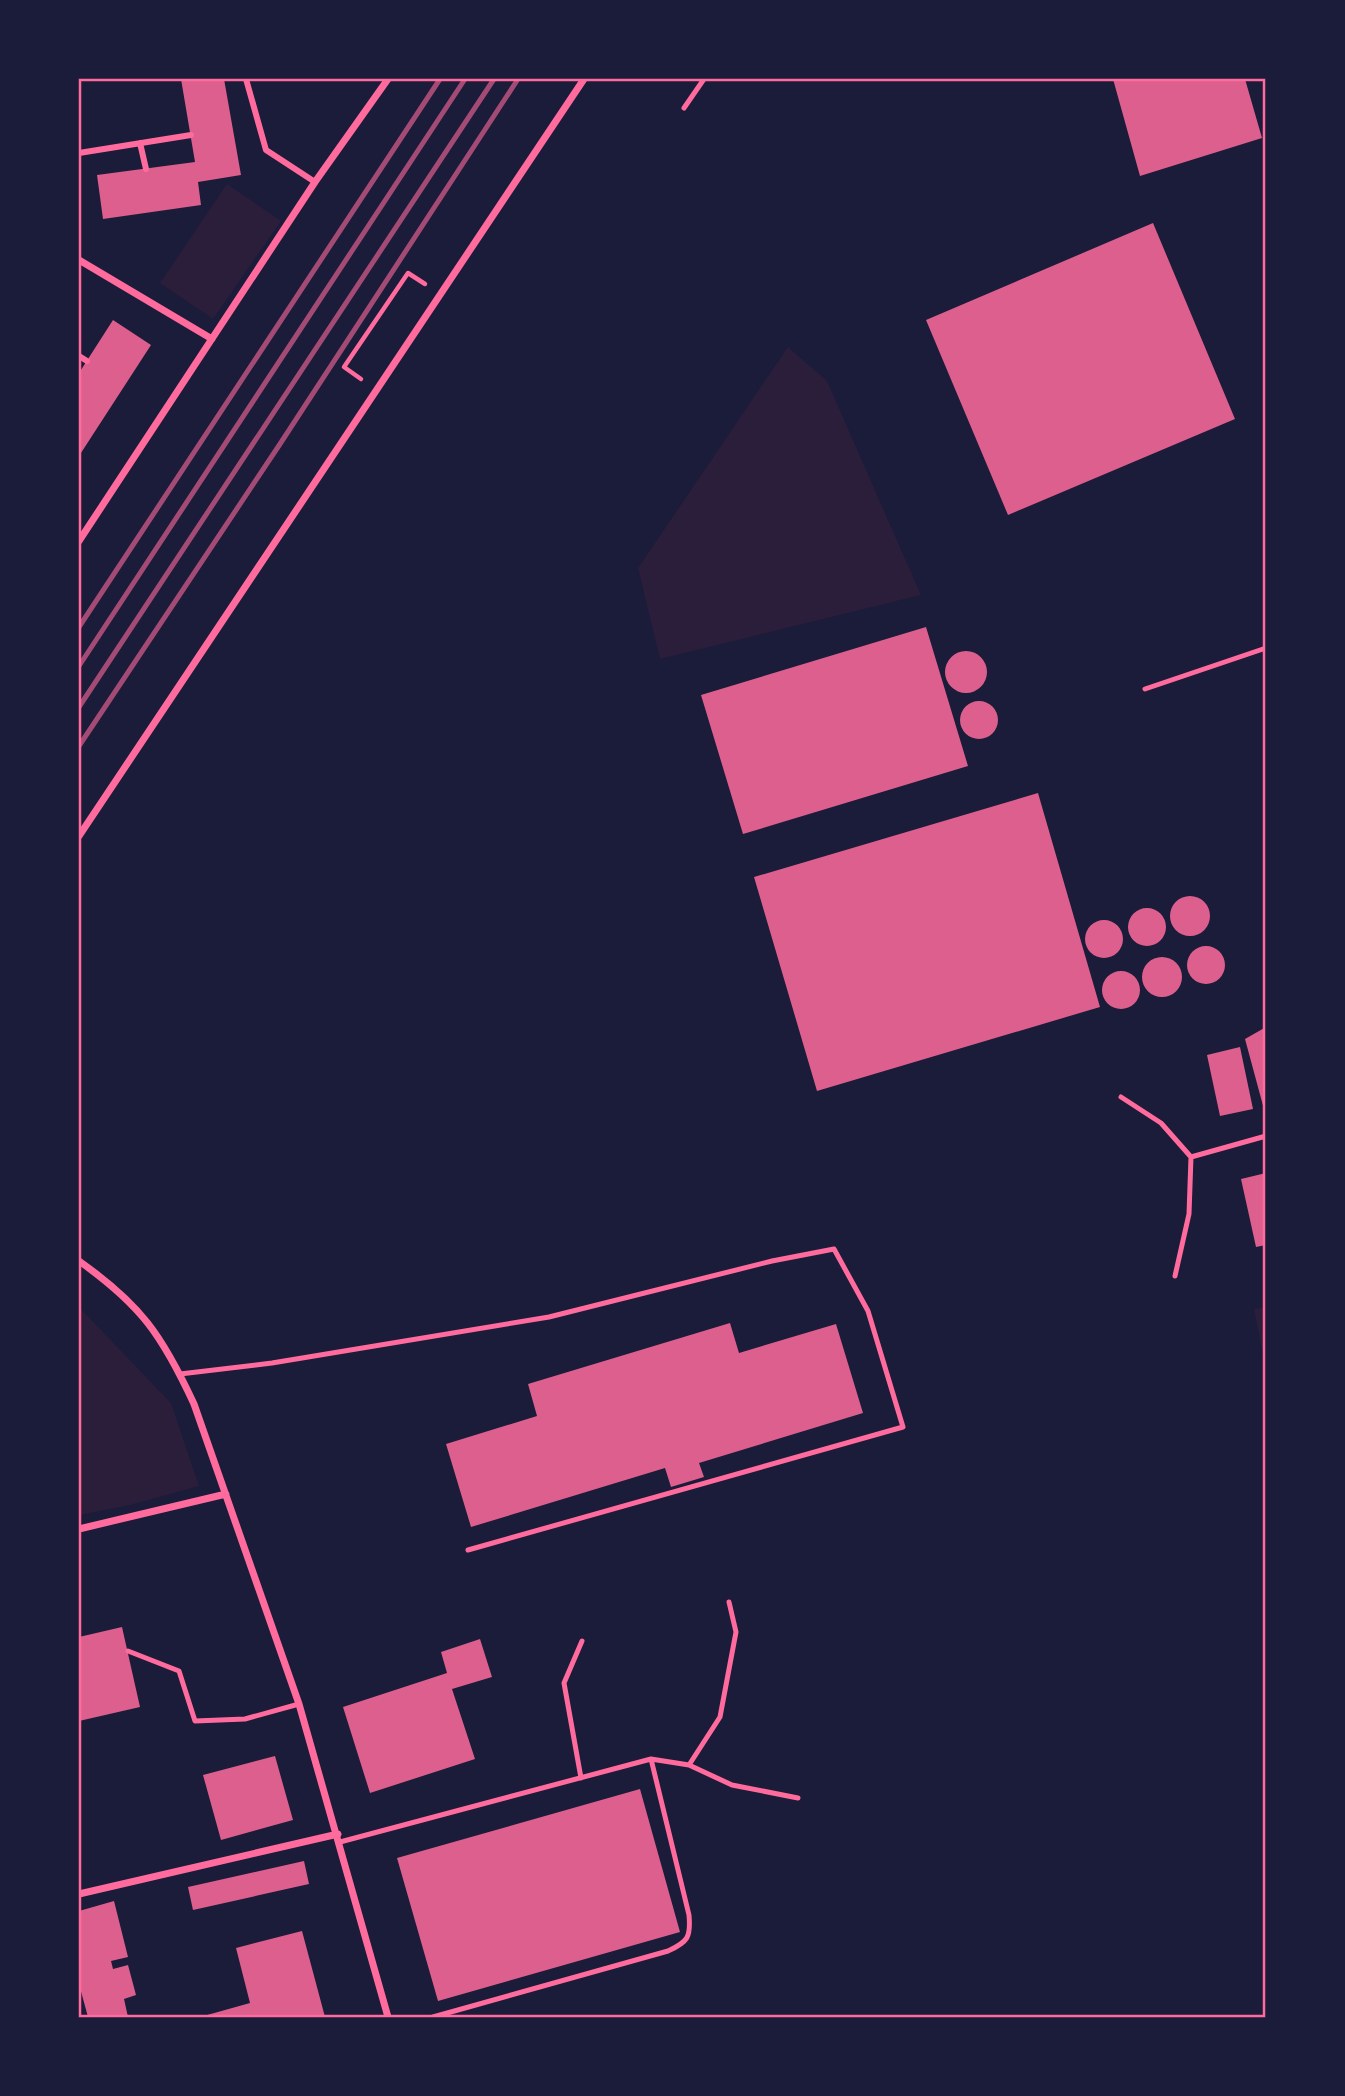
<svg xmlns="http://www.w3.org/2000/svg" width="1345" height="2096" font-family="Manrope,sans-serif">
<rect width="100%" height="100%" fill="#1b1b3a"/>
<path fill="#2a1e3b" d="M 227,184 L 281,221 L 213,319 L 160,283 Z
M 788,347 L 827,381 L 921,595 L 660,659 L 638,568 Z
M 79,1307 L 171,1403 L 199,1486 L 130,1505 L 79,1515 Z
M 1266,1307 L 1266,1371 L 1254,1309 Z"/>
<path fill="#dd5f8e" d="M 181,79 L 224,79 L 241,175 L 198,182 L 201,205 L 103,219 L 97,175 L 195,162 Z
M 1113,79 L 1245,79 L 1262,138 L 1140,176 Z
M 1153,223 L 1235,419 L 1008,515 L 926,320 Z
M 113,320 L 151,345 L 79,456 L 79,373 Z
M 926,627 L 968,766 L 743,834 L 701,695 Z
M945 672a21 21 0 1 1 42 0a21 21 0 1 1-42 0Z
M960 720a19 19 0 1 1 38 0a19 19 0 1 1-38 0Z
M 1038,793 L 1100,1007 L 817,1091 L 754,877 Z
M1170 916a20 20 0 1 1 40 0a20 20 0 1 1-40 0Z
M1128 927a19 19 0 1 1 38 0a19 19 0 1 1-38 0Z
M1085 939a19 19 0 1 1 38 0a19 19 0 1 1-38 0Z
M1187 965a19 19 0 1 1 38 0a19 19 0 1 1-38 0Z
M1142 977a20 20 0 1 1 40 0a20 20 0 1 1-40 0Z
M1102 990a19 19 0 1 1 38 0a19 19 0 1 1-38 0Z
M 1266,1027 L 1266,1113 L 1265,1113 L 1245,1039 Z
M 1240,1047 L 1253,1109 L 1220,1116 L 1207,1055 Z
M 1266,1173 L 1266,1245 L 1256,1247 L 1241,1179 Z
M 730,1323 L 739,1353 L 836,1324 L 863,1413 L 699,1463 L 704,1477 L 671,1487 L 665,1468 L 471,1527 L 446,1444 L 537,1416 L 528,1384 Z
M 122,1627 L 140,1707 L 79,1721 L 79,1637 Z
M 480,1639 L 492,1677 L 452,1689 L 475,1759 L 370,1793 L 343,1707 L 447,1673 L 441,1652 Z
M 275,1756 L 293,1820 L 221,1840 L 203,1775 Z
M 640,1789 L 680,1932 L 438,2001 L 397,1858 Z
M 304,1861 L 309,1884 L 193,1910 L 188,1887 Z
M 114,1901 L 128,1957 L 111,1961 L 113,1969 L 128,1965 L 136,1995 L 124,1999 L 128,2017 L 88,2017 L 79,1984 L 79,1911 Z
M 302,1931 L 325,2017 L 200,2017 L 250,2003 L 236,1948 Z"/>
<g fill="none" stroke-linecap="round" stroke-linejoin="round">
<path stroke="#ff6b9d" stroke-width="4.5" d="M 361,379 L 344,367 L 408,273 L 425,284"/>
<path stroke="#ff6b9d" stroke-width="5" d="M 684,108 L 704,79
M 1145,689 L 1266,648
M 1121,1097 L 1161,1123 L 1191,1157 L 1189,1214 L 1175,1276
M 1191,1157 L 1266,1136
M 180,1374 L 272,1363 L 549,1317 L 772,1261 L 834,1249 L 868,1311 L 903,1427 L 468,1550
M 128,1651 L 179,1671 L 195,1721 L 245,1719 L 299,1704
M 689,1765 L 720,1717 L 736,1632 L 729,1602
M 581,1778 L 564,1683 L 582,1641
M 340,1842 L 651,1759 L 689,1765 L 732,1785 L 798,1798
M 433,2017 L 668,1951 C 688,1942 691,1937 689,1915 L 651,1759"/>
<path stroke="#ff6b9d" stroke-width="6" d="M 246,79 L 266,150 L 315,182
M 140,143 L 146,169
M 79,153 L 191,135
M 79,356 L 87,361"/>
<path stroke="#ff6b9d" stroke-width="7" d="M 79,260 L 212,339
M 79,541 L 315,182 L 388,79
M 79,836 L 584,79
M 79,1261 C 141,1305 162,1335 194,1404 L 299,1704 L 388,2017
M 79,1529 L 226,1494
M 79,1894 L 338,1834"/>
<path stroke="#a44b75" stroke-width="5" d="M 79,627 L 440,79
M 79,666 L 465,79
M 79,707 L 494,79
M 79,746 L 280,444 L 518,79"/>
</g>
<rect width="1345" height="2096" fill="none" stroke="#1b1b3a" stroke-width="161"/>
<rect x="80" y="80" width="1184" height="1936" fill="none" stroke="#ff6b9d" stroke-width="2.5"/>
</svg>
